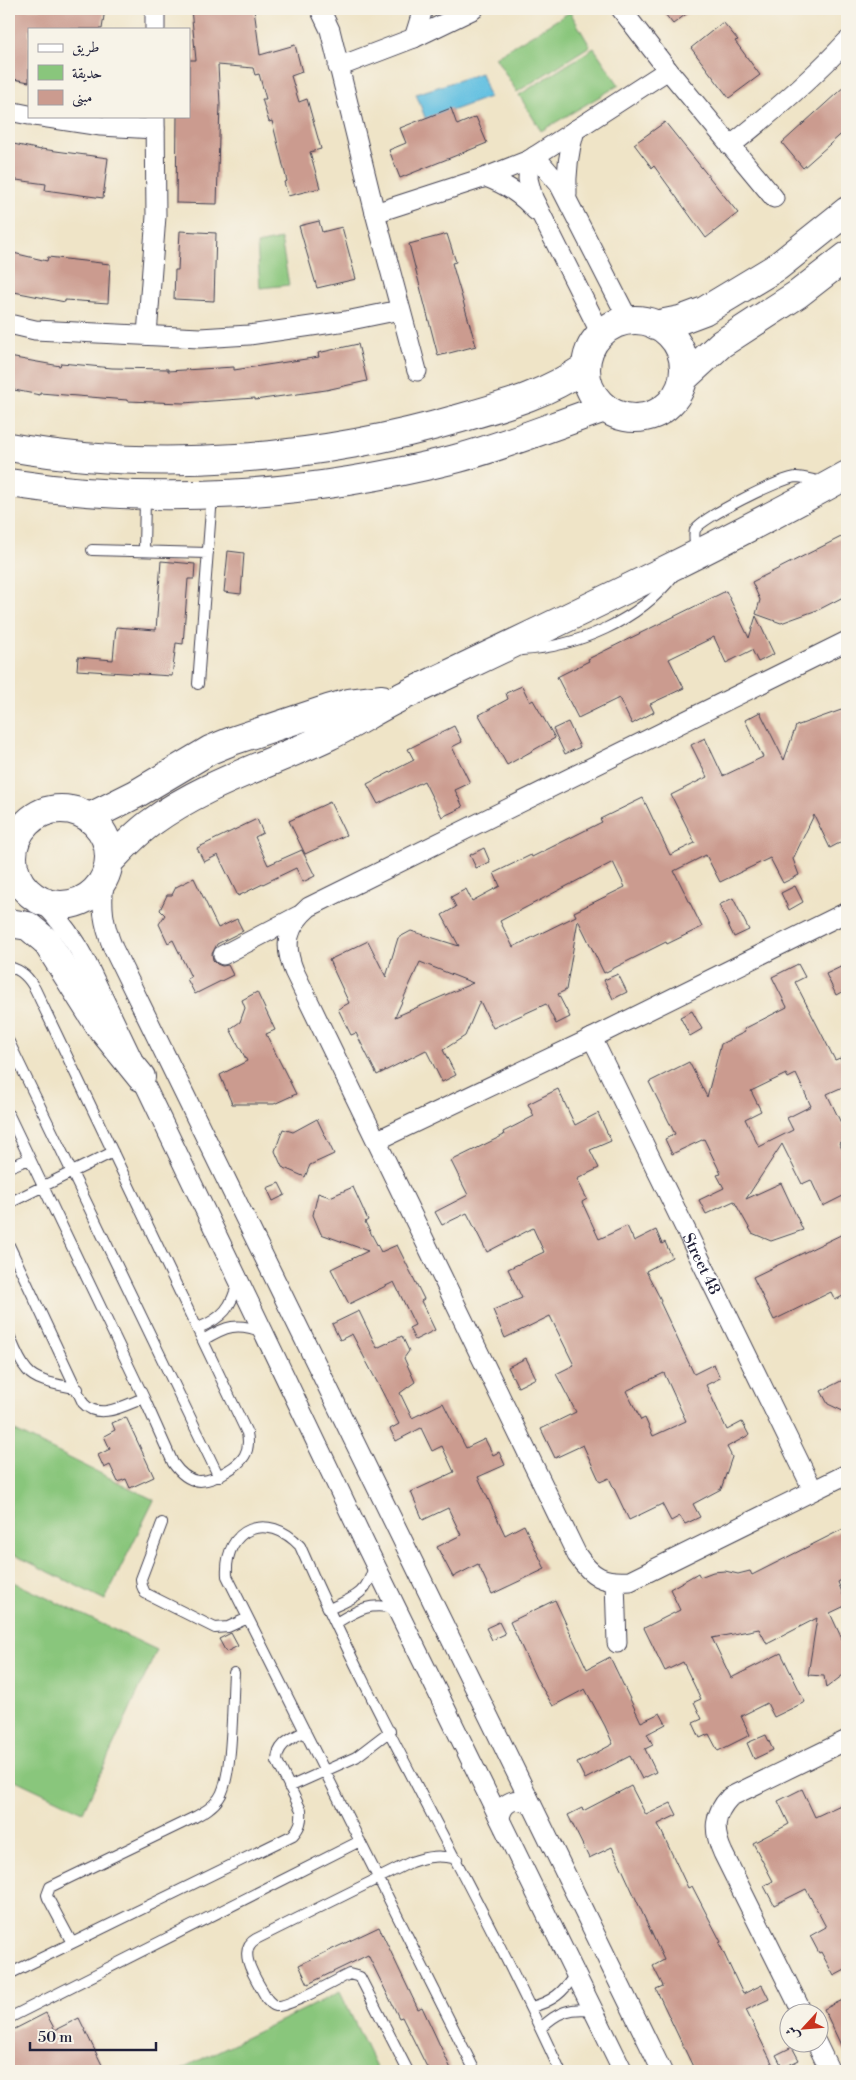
<svg xmlns="http://www.w3.org/2000/svg" width="856" height="2080" font-family="'Libre Bodoni',Amiri,serif">
<rect width="100%" height="100%" fill="#f7f3e8"/>
<filter id="ink" filterUnits="userSpaceOnUse"><feTurbulence type="fractalNoise" baseFrequency=".02" numOctaves="2"/><feDisplacementMap in="SourceGraphic" scale="10" xChannelSelector="R" yChannelSelector="G"/><feConvolveMatrix kernelMatrix="1 2 1 2 8 2 1 2 1" color-interpolation-filters="sRGB"/></filter>
<filter id="wash" filterUnits="userSpaceOnUse"><feTurbulence type="fractalNoise" baseFrequency=".0096" numOctaves="4" result="noise"/><feDisplacementMap in="SourceGraphic" scale="20" xChannelSelector="R" yChannelSelector="G"/><feGaussianBlur stdDeviation="1.12" result="paint"/><feColorMatrix in="noise" values="0 0 0 0 0 0 0 0 0 0 0 0 0 0 0 0 0 1.4 0 .05"/><feComposite in="paint" operator="in"/></filter>
<g filter="url(#wash)">
<rect width="100%" height="100%" fill="#efe4c7"/>
<path fill="#89c67c" stroke="#56745c" d="M 570,12 L 590,46 L 517,92 L 495,57 Z
M 594,48 L 619,85 L 541,131 L 519,95 Z
M 281,239 L 289,285 L 260,288 L 257,244 Z
M 9,1428 L 154,1500 L 105,1600 L 9,1552 Z
M 9,1580 L 157,1650 L 83,1812 L 9,1777 Z
M 340,1992 L 378,2071 L 177,2071 Z"/>
<path fill="#62c0e1" stroke="#42718e" d="M 481,73 L 489,97 L 426,120 L 416,94 Z"/>
<g id="blocks">
<path fill="#cb9b8f" fill-rule="evenodd" d="M 9,9 L 105,9 L 102,29 L 29,29 L 29,82 L 9,78 Z
M 191,9 L 254,9 L 260,55 L 295,45 L 302,72 L 291,76 L 299,102 L 307,99 L 321,149 L 310,152 L 320,188 L 288,196 L 284,182 L 287,181 L 272,121 L 269,122 L 262,99 L 266,99 L 259,74 L 255,75 L 253,68 L 218,65 L 220,104 L 217,204 L 176,203 L 177,116 L 189,116 L 189,60 L 196,60 Z
M 661,9 L 693,9 L 673,24 Z
M 723,22 L 738,40 L 735,41 L 760,75 L 729,98 L 691,48 Z
M 847,84 L 847,129 L 803,168 L 782,143 Z
M 451,108 L 457,125 L 476,117 L 487,143 L 400,178 L 389,150 L 406,143 L 400,128 Z
M 665,122 L 738,213 L 706,238 L 654,166 L 652,168 L 634,144 Z
M 9,143 L 41,150 L 41,149 L 108,158 L 103,198 L 45,190 L 46,184 L 9,179 Z
M 319,221 L 322,232 L 342,227 L 356,279 L 317,288 L 299,226 Z
M 180,231 L 216,233 L 214,301 L 174,299 L 175,270 L 178,270 Z
M 447,234 L 456,262 L 452,263 L 476,346 L 438,356 L 409,244 Z
M 9,252 L 47,261 L 48,257 L 110,264 L 108,303 L 65,300 L 65,302 L 9,291 Z
M 358,344 L 367,381 L 326,390 L 255,400 L 255,398 L 183,403 L 127,401 L 127,400 L 40,393 L 40,395 L 9,389 L 9,357 L 60,366 L 61,363 L 112,368 L 168,369 L 168,371 L 234,367 L 234,370 L 319,357 L 318,353 Z
M 847,534 L 847,595 L 820,609 L 781,623 L 756,614 L 760,600 L 752,582 Z
M 228,551 L 244,553 L 241,594 L 224,592 Z
M 161,561 L 195,564 L 194,579 L 188,579 L 183,644 L 176,643 L 172,676 L 77,670 L 78,657 L 113,660 L 116,627 L 156,630 Z
M 726,591 L 749,638 L 756,616 L 774,654 L 758,662 L 752,650 L 726,663 L 714,637 L 669,659 L 684,688 L 650,704 L 654,712 L 632,724 L 619,698 L 578,718 L 557,677 L 589,661 L 588,659 Z
M 522,686 L 530,702 L 533,700 L 555,738 L 507,765 L 479,715 L 508,699 L 506,693 Z
M 847,708 L 847,839 L 830,848 L 814,815 L 793,859 L 799,875 L 783,883 L 770,858 L 720,882 L 706,855 L 674,871 L 702,927 L 667,944 L 666,942 L 604,973 L 578,920 L 566,990 L 558,994 L 570,1017 L 556,1024 L 546,1004 L 493,1028 L 480,1001 L 465,1036 L 443,1050 L 456,1075 L 442,1082 L 426,1050 L 377,1075 L 356,1033 L 351,1035 L 338,1009 L 349,1003 L 329,960 L 368,941 L 386,977 L 398,938 L 411,931 L 459,946 L 442,915 L 456,907 L 451,897 L 466,889 L 472,901 L 500,886 L 494,873 L 531,855 L 532,857 L 602,822 L 600,819 L 643,798 L 670,855 L 695,843 L 671,795 L 707,777 L 691,745 L 705,738 L 723,776 L 763,757 L 745,720 L 760,712 L 784,760 L 796,726 ZM 613,862 L 625,887 L 574,912 L 576,916 L 513,947 L 500,921 ZM 420,962 L 473,983 L 395,1017 Z
M 568,722 L 580,747 L 565,754 L 553,729 Z
M 454,726 L 462,742 L 452,747 L 470,783 L 455,790 L 463,807 L 442,817 L 424,781 L 378,804 L 367,784 L 414,760 L 408,749 Z
M 330,802 L 346,835 L 305,854 L 289,821 Z
M 257,819 L 263,833 L 255,837 L 268,865 L 302,850 L 315,876 L 303,882 L 296,868 L 238,896 L 218,855 L 204,862 L 197,848 Z
M 484,848 L 490,862 L 476,868 L 470,855 Z
M 194,878 L 218,928 L 237,919 L 243,931 L 217,944 L 212,954 L 213,960 L 217,964 L 222,966 L 228,965 L 233,975 L 195,994 L 187,979 L 191,977 L 173,940 L 168,943 L 159,924 L 165,915 L 160,910 L 167,895 L 172,895 L 176,887 Z
M 795,886 L 803,902 L 789,910 L 781,893 Z
M 733,898 L 749,930 L 734,937 L 719,905 Z
M 798,964 L 805,977 L 795,982 L 835,1060 L 840,1058 L 847,1073 L 847,1085 L 827,1094 L 842,1125 L 847,1122 L 847,1139 L 839,1143 L 847,1159 L 847,1194 L 823,1206 L 811,1180 L 802,1184 L 782,1144 L 746,1199 L 781,1183 L 803,1230 L 771,1241 L 752,1233 L 734,1201 L 706,1214 L 699,1200 L 724,1188 L 717,1175 L 721,1174 L 704,1139 L 672,1154 L 665,1139 L 675,1134 L 649,1082 L 689,1062 L 707,1097 L 721,1044 L 745,1032 L 744,1029 L 787,1007 L 772,977 ZM 786,1074 L 788,1078 L 796,1074 L 811,1106 L 787,1118 L 793,1130 L 759,1147 L 745,1119 L 761,1111 L 751,1091 Z
M 847,964 L 847,989 L 836,995 L 826,974 Z
M 618,974 L 627,992 L 613,999 L 604,980 Z
M 257,992 L 275,1030 L 266,1034 L 296,1094 L 274,1104 L 232,1104 L 220,1075 L 247,1061 L 230,1029 L 240,1022 L 245,1008 L 242,1000 Z
M 692,1011 L 702,1029 L 690,1036 L 680,1017 Z
M 558,1089 L 575,1125 L 598,1113 L 611,1141 L 590,1150 L 599,1168 L 577,1179 L 587,1199 L 582,1202 L 599,1239 L 627,1226 L 634,1241 L 656,1230 L 662,1244 L 665,1242 L 672,1257 L 646,1271 L 661,1300 L 660,1302 L 694,1374 L 714,1364 L 720,1378 L 706,1385 L 727,1430 L 742,1422 L 749,1435 L 727,1447 L 732,1457 L 721,1489 L 693,1504 L 700,1517 L 685,1524 L 680,1516 L 671,1521 L 662,1504 L 629,1520 L 609,1478 L 600,1482 L 583,1445 L 555,1458 L 541,1429 L 576,1412 L 556,1374 L 574,1365 L 550,1316 L 505,1338 L 493,1310 L 522,1298 L 508,1269 L 544,1252 L 533,1228 L 487,1252 L 467,1213 L 442,1225 L 435,1212 L 468,1195 L 451,1161 L 504,1135 L 503,1132 L 534,1116 L 528,1104 ZM 664,1373 L 686,1421 L 653,1436 L 645,1418 L 641,1420 L 626,1391 Z
M 317,1119 L 334,1154 L 310,1165 L 305,1177 L 282,1167 L 275,1151 L 283,1129 L 293,1132 Z
M 279,1183 L 285,1195 L 273,1201 L 267,1188 Z
M 353,1187 L 368,1220 L 365,1222 L 381,1252 L 397,1245 L 424,1299 L 421,1301 L 435,1330 L 415,1340 L 409,1328 L 415,1325 L 394,1282 L 349,1304 L 331,1269 L 368,1251 L 321,1234 L 313,1215 L 318,1193 L 330,1197 Z
M 847,1232 L 847,1294 L 835,1300 L 831,1292 L 774,1320 L 753,1277 Z
M 359,1311 L 377,1348 L 402,1336 L 409,1351 L 404,1358 L 415,1382 L 400,1393 L 412,1418 L 443,1403 L 466,1448 L 485,1439 L 493,1455 L 499,1452 L 505,1465 L 478,1477 L 505,1535 L 524,1525 L 545,1569 L 492,1594 L 478,1564 L 453,1577 L 437,1547 L 461,1535 L 448,1508 L 423,1520 L 411,1492 L 454,1472 L 442,1446 L 432,1451 L 421,1428 L 396,1441 L 390,1429 L 399,1424 L 352,1334 L 340,1340 L 332,1324 Z
M 526,1358 L 536,1378 L 518,1387 L 508,1367 Z
M 847,1378 L 847,1413 L 828,1404 L 821,1391 Z
M 126,1417 L 154,1477 L 130,1488 L 126,1479 L 118,1482 L 110,1465 L 104,1468 L 98,1455 L 110,1449 L 104,1436 L 115,1430 L 112,1423 Z
M 847,1527 L 847,1577 L 838,1582 L 847,1605 L 830,1613 L 847,1650 L 847,1672 L 826,1688 L 824,1676 L 808,1675 L 817,1618 L 767,1644 L 759,1629 L 712,1638 L 731,1678 L 781,1653 L 805,1702 L 774,1717 L 767,1703 L 741,1716 L 750,1735 L 718,1751 L 709,1734 L 700,1738 L 693,1723 L 702,1719 L 694,1702 L 701,1699 L 683,1662 L 665,1671 L 644,1628 L 680,1610 L 670,1589 L 698,1573 L 700,1577 L 713,1572 L 725,1571 L 738,1574 L 750,1571 L 752,1575 Z
M 555,1600 L 587,1669 L 610,1657 L 641,1722 L 660,1713 L 666,1724 L 647,1734 L 653,1745 L 645,1749 L 656,1772 L 642,1779 L 630,1756 L 585,1779 L 577,1763 L 613,1744 L 605,1726 L 585,1689 L 553,1706 L 536,1678 L 510,1622 Z
M 499,1622 L 505,1634 L 492,1640 L 486,1628 Z
M 231,1633 L 238,1646 L 226,1652 L 219,1639 Z
M 766,1735 L 773,1750 L 754,1759 L 747,1743 Z
M 631,1786 L 646,1815 L 671,1803 L 677,1815 L 658,1824 L 688,1888 L 692,1886 L 721,1942 L 719,1943 L 743,1994 L 762,1985 L 769,1999 L 746,2010 L 774,2067 L 766,2071 L 695,2071 L 656,1989 L 663,1986 L 653,1966 L 664,1960 L 612,1847 L 589,1858 L 568,1815 L 582,1808 L 583,1811 Z
M 802,1789 L 815,1817 L 847,1802 L 847,1969 L 834,1976 L 821,1952 L 819,1953 L 810,1936 L 826,1927 L 806,1889 L 774,1905 L 764,1886 L 773,1881 L 753,1843 L 789,1824 L 778,1801 Z
M 379,1927 L 418,2009 L 422,2007 L 452,2071 L 429,2071 L 402,2017 L 399,2018 L 368,1955 L 308,1984 L 299,1965 Z
M 847,1998 L 847,2058 L 824,2009 Z
M 46,2013 L 55,2030 L 79,2018 L 105,2071 L 9,2071 L 9,2032 Z
M 792,2047 L 799,2060 L 783,2068 L 776,2055 Z"/>
</g>
</g>
<g filter="url(#ink)">
<use href="#blocks" fill-opacity="0" stroke="#413f50" stroke-width="1"/>
<g fill="none" stroke-linecap="round" stroke-linejoin="round">
<g stroke="#413f50" stroke-width="12">
<path id="lane" d="M 92,550 L 208,553
M 144,551 L 145,497
M 696,553 C 696,547 693,536 695,530 C 700,518 782,478 796,477 C 805,477 815,481 823,482
M 521,650 C 577,647 639,621 674,575
M 198,684 L 212,496
M 9,967 C 22,970 29,978 35,989 L 247,1433 C 251,1452 243,1462 227,1471 C 205,1485 189,1486 173,1463 L 144,1398 L 9,1115
M 9,1042 L 219,1477
M 9,1167 L 29,1159
M 9,1203 L 113,1152
M 9,1245 L 83,1403 C 99,1421 125,1405 144,1398
M 198,1328 C 223,1318 232,1307 238,1281
M 9,1335 C 14,1347 19,1361 27,1370 C 37,1383 63,1385 78,1389
M 203,1340 C 226,1326 237,1322 263,1332
M 162,1523 L 141,1579 L 142,1586 L 145,1593 L 215,1628 L 228,1627 L 248,1618
M 329,1609 C 354,1598 369,1593 374,1564
M 336,1623 C 359,1609 370,1602 398,1609
M 289,1787 L 356,1757 L 390,1731
M 72,1943 L 48,1898 L 47,1895 L 50,1887 L 195,1817 C 204,1812 213,1807 219,1798 C 233,1779 232,1701 234,1673
M 9,1974 L 293,1835 C 300,1827 302,1821 301,1810 L 277,1761 C 277,1744 291,1739 305,1731
M 531,2007 C 552,2002 564,1992 575,1974
M 9,2018 L 360,1841
M 541,2028 C 557,2012 571,2007 593,2010
M 408,2071 L 360,1977 L 349,1974 C 337,1980 287,2008 276,2006 C 272,2005 270,2002 267,1999 C 259,1983 234,1951 256,1939 L 411,1862 C 428,1856 440,1855 457,1859
M 475,2071 L 227,1576 C 224,1527 268,1511 300,1546 C 378,1725 479,1893 560,2071"/>
</g>
<g stroke="#413f50" stroke-width="21">
<g id="street">
<path d="M 320,9 L 330,30 L 375,213 L 417,371"/>
<path d="M 621,9 L 668,70 L 774,198"/>
<path d="M 155,29 L 155,9"/>
<path d="M 414,38 L 423,9"/>
<path d="M 338,67 L 414,38 L 474,9"/>
<path d="M 9,111 L 29,115"/>
<path d="M 35,116 L 101,126 L 155,129"/>
<path d="M 730,146 C 772,113 811,80 847,41"/>
<path d="M 535,156 L 559,184 L 629,321"/>
<path d="M 529,160 L 528,179 L 533,198 L 601,334"/>
<path d="M 486,177 C 506,185 521,194 536,211"/>
<path d="M 567,195 C 566,172 568,153 575,130"/>
<path d="M 375,213 L 486,177 L 529,160 L 668,70"/>
<path d="M 9,324 L 35,330 L 200,338 L 249,335 L 346,321 L 400,310"/>
<path d="M 147,335 L 156,216 L 155,116"/>
<path d="M 847,641 L 309,907 C 287,926 283,944 294,971 L 577,1555 C 592,1577 603,1583 630,1581 L 847,1474"/>
<path d="M 104,880 C 101,907 103,923 113,948 L 662,2071"/>
<path d="M 42,901 C 61,921 75,940 87,964 L 366,1546 L 623,2071"/>
<path d="M 223,955 L 298,916"/>
<path id="s1" d="M 592,1038 L 813,1490"/>
<path d="M 378,1140 L 592,1038 L 847,912"/>
<path d="M 615,1582 L 617,1643"/>
<path d="M 500,1819 C 502,1801 517,1795 532,1806"/>
<path d="M 802,2012 L 723,1853 C 713,1831 713,1815 730,1797 L 847,1740"/>
<path d="M 816,2042 L 830,2071"/>
</g>
</g>
<g stroke="#413f50" stroke-width="30">
<path id="secondary" d="M586 369a49 49 0 1 1 98 0a49 49 0 1 1-98 0Z
M 655,325 L 680,320 L 704,311 L 777,267 L 847,211
M 684,378 L 721,344 L 798,294 L 847,256
M 9,447 C 156,473 318,460 461,418 C 510,404 544,395 586,367
M 9,483 C 155,506 307,496 451,460 C 503,447 554,425 605,408
M13 857a48 48 0 1 1 96 0a48 48 0 1 1-96 0Z
M 90,817 L 136,794 L 210,750 L 232,741 L 328,709 L 349,703 L 382,699
M 109,862 C 123,848 136,833 152,822 C 205,783 271,764 329,736 C 354,724 378,708 403,696 C 552,625 703,555 847,475
M 9,923 L 28,926 L 46,941 L 99,1025 L 141,1077"/>
</g>
<use href="#lane" stroke="#fff" stroke-width="10"/>
<use href="#street" stroke="#fff" stroke-width="19"/>
<use href="#secondary" stroke="#fff" stroke-width="28"/>
</g>
</g>
<g text-anchor="middle" stroke-width="4" stroke-linejoin="round" paint-order="stroke">
<g font-size="16" fill="#22223b" stroke="#f7f3e8">
<text dy="6" stroke="none"><textPath href="#s1" startOffset="251">Street 48</textPath></text>
</g>
</g>
<rect width="856" height="2080" fill="none" stroke="#f7f3e8" stroke-width="30"/>
<rect x="28" y="28" width="162" height="90" fill="#f7f3e8" stroke="#a29fa3"/>
<rect x="38" y="44" width="25" height="8" fill="#ffffff" stroke="#a29fa3"/>
<text x="72" y="52" font-size="15" fill="#22223b">طريق</text>
<rect x="38" y="65" width="25" height="15" fill="#89c67c" stroke="#a29fa3"/>
<text x="72" y="78" font-size="15" fill="#22223b">حديقة</text>
<rect x="38" y="90" width="25" height="15" fill="#cb9b8f" stroke="#a29fa3"/>
<text x="72" y="102" font-size="15" fill="#22223b">مبنى</text>
<g transform="translate(804 2028) rotate(244)"><circle r="24" fill="#f7f3e8" stroke="#a29fa3"/>
<path d="M0-4L9 19L0 12L-9 19Z" fill="#c8321e"/>
<text y="-8" font-size="14" font-weight="bold" text-anchor="middle" fill="#22223b">ش</text>
</g>
<path d="M30 2042v8h126v-8" fill="none" stroke="#22223b" stroke-width="2.5"/>
<text x="38" y="2042" font-size="15" fill="#22223b" stroke="#f7f3e8" stroke-width="4" paint-order="stroke">50 m</text>
</svg>
